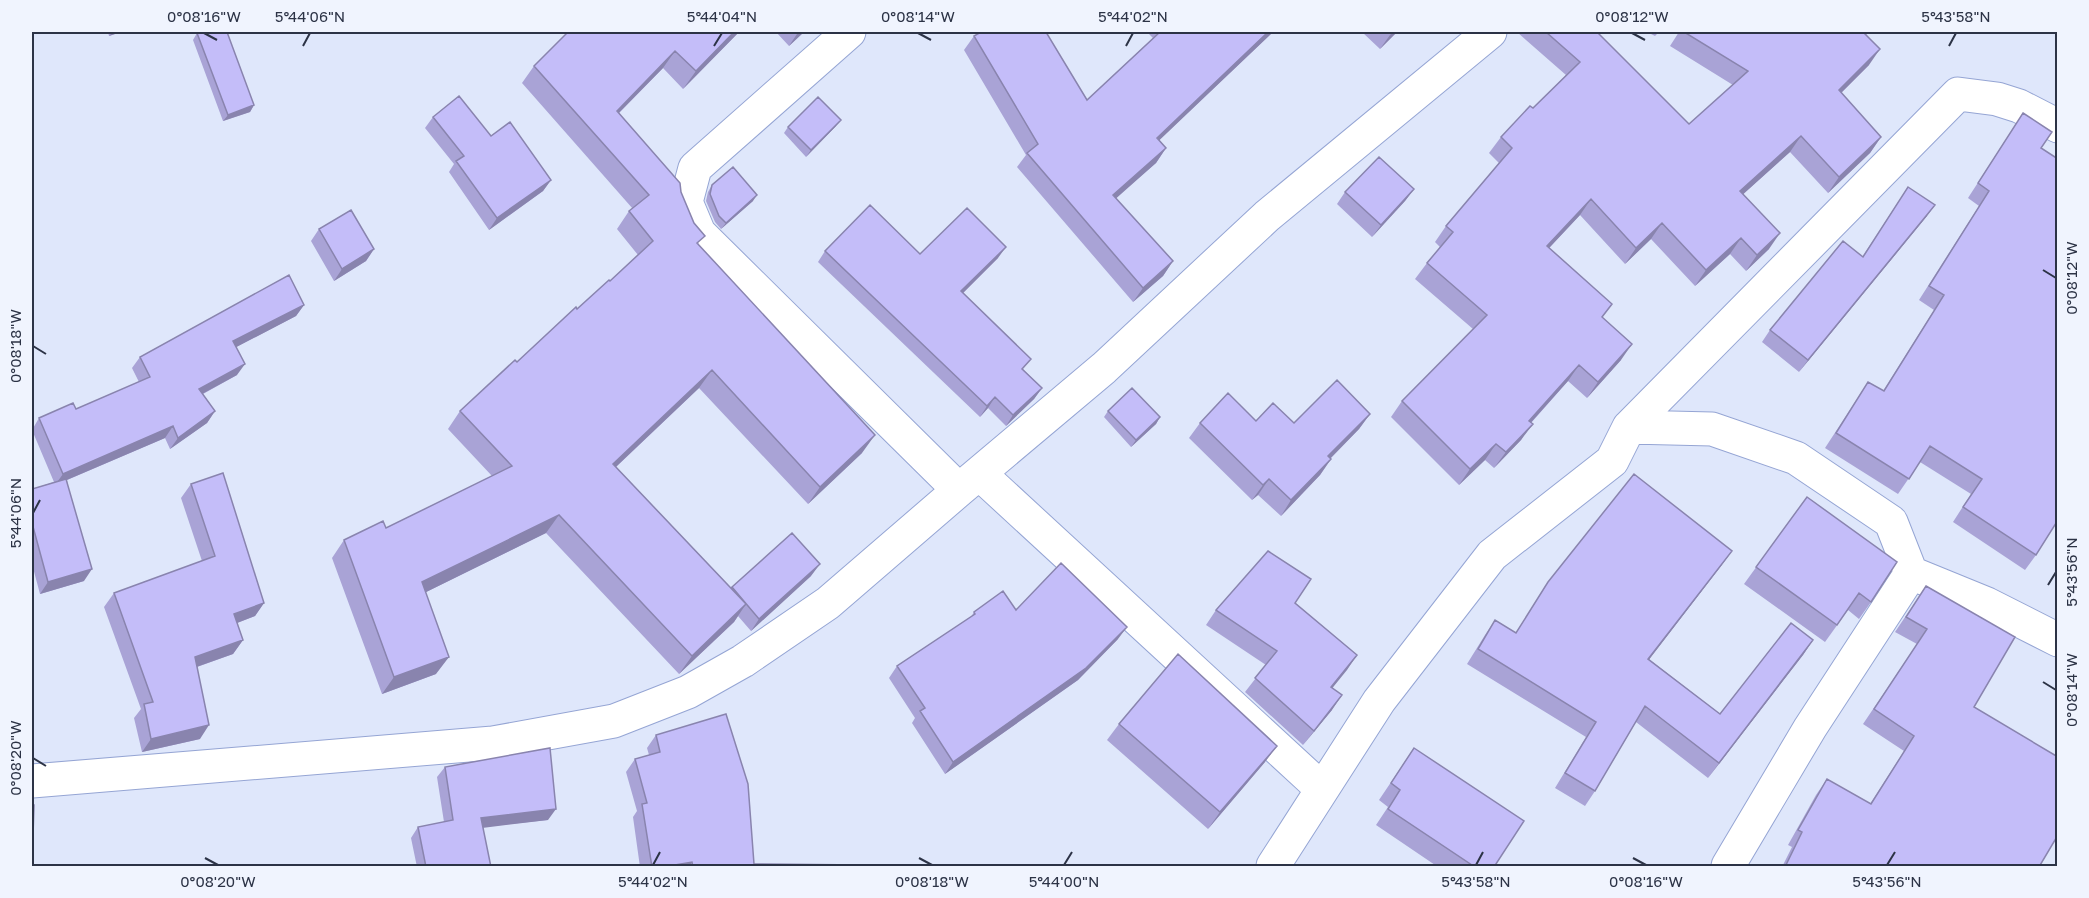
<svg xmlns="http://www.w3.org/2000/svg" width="2089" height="898" font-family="'Golos Text',sans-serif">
<rect width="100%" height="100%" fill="#dfe7fb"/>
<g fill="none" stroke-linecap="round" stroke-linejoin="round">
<g stroke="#95a5d4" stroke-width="35">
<path id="minor" d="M 849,32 L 695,168 L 686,202 L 699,233 L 959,490
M 1629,427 L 1712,429 L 1796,458 L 1891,522 L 1911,573 L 1987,604 L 2058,640
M 980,474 L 1322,789
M 32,781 L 493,743 L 614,721 L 688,692 L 743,661 L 828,603 L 959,490 L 1104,368 L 1267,216 L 1490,32
M 1273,866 L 1379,701 L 1492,555 L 1612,461 L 1629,427 L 1958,94 L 1997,99 L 2019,106 L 2058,126
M 1728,866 L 1810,728 L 1911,573"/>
</g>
<use href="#minor" stroke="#fff" stroke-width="33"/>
</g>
<path fill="#a9a3d6" d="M 108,32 L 121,32 L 109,36 Z
M 739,32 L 683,89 L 663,68 L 619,113 L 681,192 L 699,245 L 862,453 L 808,504 L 699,388 L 616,467 L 731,588 L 732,587 L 811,576 L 751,631 L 738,616 L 734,622 L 679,674 L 546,533 L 426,592 L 436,674 L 382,694 L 332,558 L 344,540 L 386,528 L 492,476 L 448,429 L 460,411 L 610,281 L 638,255 L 617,229 L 629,211 L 633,209 L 522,83 L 534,66 L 662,33 Z
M 776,32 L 804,32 L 789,46 Z
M 1147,32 L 1273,32 L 1159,140 L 1166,148 L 1156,163 L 1115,198 L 1173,261 L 1163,276 L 1133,302 L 1017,167 L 1026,155 L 964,50 L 974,36 L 1087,100 L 1153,38 Z
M 1362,32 L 1397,32 L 1380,49 Z
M 1517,32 L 1597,32 L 1689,124 L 1733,85 L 1670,46 L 1679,32 L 1870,32 L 1866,35 L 1869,65 L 1841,93 L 1881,137 L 1870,153 L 1828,193 L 1790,152 L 1743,194 L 1769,249 L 1746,271 L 1730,254 L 1695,286 L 1651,239 L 1625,264 L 1580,215 L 1549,248 L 1603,318 L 1621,360 L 1587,398 L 1568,381 L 1531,423 L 1521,440 L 1494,468 L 1485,460 L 1459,485 L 1391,417 L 1402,401 L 1473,329 L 1415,279 L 1427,263 L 1440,247 L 1435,242 L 1446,226 L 1499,163 L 1489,153 L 1501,137 L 1533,108 L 1566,75 Z
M 1647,32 L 1659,32 L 1655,36 Z
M 197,33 L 254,105 L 250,112 L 223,121 L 193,40 Z
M 2023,113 L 2041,148 L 2036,555 L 2025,570 L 1953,522 L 1971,494 L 1920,462 L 1898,494 L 1825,448 L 1868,382 L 1883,391 L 1934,310 L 1919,300 L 1979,206 L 1968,198 Z
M 433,117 L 491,136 L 551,180 L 543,191 L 489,230 L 449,172 L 454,164 L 425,128 Z
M 836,126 L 806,157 L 784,133 L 788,127 Z
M 712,185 L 753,201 L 721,229 L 715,222 L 706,201 L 708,192 Z
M 1908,187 L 1927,216 L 1799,372 L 1762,342 L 1770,330 L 1862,257 Z
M 1414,189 L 1405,201 L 1372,237 L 1337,204 L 1345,192 Z
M 319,229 L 374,249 L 366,261 L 334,281 L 311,241 Z
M 825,251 L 920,254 L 998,258 L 963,293 L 1024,370 L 1042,388 L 1034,399 L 1006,426 L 988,408 L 980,417 L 818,262 Z
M 304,305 L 296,316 L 236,347 L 237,375 L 203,394 L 215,411 L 207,423 L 170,449 L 165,438 L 67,480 L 84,581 L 40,594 L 32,564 L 32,489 L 54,482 L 32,430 L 39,418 L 76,409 L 139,382 L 132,368 L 140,357 Z
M 1108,411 L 1160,417 L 1156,424 L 1131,447 L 1104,417 Z
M 1370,414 L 1359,429 L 1330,459 L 1331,459 L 1320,475 L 1281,516 L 1258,495 L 1252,500 L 1189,438 L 1200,423 L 1256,421 L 1294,423 Z
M 191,484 L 264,603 L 255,616 L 237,623 L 243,640 L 233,654 L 197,667 L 200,739 L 142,752 L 134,718 L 141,709 L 104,607 L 114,593 L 202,561 L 181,498 Z
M 1807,497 L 1871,602 L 1859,619 L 1848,610 L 1825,642 L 1744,584 Z
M 1732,551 L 1721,566 L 1649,659 L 1720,714 L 1813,640 L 1803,655 L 1708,778 L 1636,722 L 1595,791 L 1585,806 L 1555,788 L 1586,737 L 1467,664 L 1485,635 L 1495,620 L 1516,633 L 1548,582 Z
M 1926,586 L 1974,707 L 2058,757 L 2058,840 L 2055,839 L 2039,867 L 1782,867 L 1792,847 L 1788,845 L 1816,795 L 1827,779 L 1870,804 L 1904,751 L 1863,724 L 1917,644 L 1895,632 Z
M 1295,603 L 1357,655 L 1332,688 L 1332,710 L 1303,745 L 1245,692 L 1266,665 L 1206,625 L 1216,610 Z
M 1016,610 L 1118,639 L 1078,680 L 945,774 L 912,723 L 915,718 L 889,678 L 897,666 L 971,617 L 974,612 Z
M 1119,724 L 1265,762 L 1208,829 L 1107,740 Z
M 656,735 L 754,864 L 863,867 L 640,867 L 633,817 L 637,811 L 626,772 L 635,759 L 649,755 L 647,748 Z
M 1414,748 L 1494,867 L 1438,867 L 1376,825 L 1388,807 L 1379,800 Z
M 445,767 L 548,820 L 483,827 L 491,867 L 417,867 L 411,838 L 418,827 L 444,822 L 437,777 Z"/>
<path fill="#8984ae" d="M 113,32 L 121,32 L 109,36 Z
M 734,32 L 739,32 L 683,89 L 696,71 Z
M 800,32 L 804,32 L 789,46 L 797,34 Z
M 1268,32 L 1273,32 L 1147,152 L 1157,138 Z
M 1393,32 L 1397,32 L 1380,49 L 1390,35 Z
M 1880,49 L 1869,65 L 1828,106 L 1839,90 Z
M 675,51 L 663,68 L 604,128 L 617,111 Z
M 254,105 L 250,112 L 223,121 L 228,115 Z
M 841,120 L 836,126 L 806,157 L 811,150 Z
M 1801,136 L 1790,152 L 1729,207 L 1740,191 Z
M 1881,137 L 1870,153 L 1828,193 L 1839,177 Z
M 1166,148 L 1156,163 L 1103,210 L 1113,195 Z
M 551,180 L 543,191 L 489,230 L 497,218 Z
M 1414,189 L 1405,201 L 1372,237 L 1381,225 Z
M 757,195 L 753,201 L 721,229 L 726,223 Z
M 1591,199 L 1580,215 L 1536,262 L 1547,246 Z
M 1935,205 L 1927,216 L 1799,372 L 1808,360 Z
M 1662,223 L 1651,239 L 1625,264 L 1636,248 Z
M 1780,233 L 1769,249 L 1746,271 L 1757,255 Z
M 1741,238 L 1730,254 L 1695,286 L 1706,270 Z
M 1006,247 L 998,258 L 954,302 L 961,291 Z
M 374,249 L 366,261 L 334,281 L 342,269 Z
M 1173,261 L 1163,276 L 1133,302 L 1143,288 Z
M 304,305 L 296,316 L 225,353 L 233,341 Z
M 1632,344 L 1621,360 L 1587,398 L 1598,382 Z
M 245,364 L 237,375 L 191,400 L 199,389 Z
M 1579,365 L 1568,381 L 1518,437 L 1529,421 Z
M 712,370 L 699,388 L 601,481 L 613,464 Z
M 1042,388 L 1034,399 L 1006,426 L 1013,415 Z
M 995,397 L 988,408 L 980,417 L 987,406 Z
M 215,411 L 207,423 L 170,449 L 178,438 Z
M 1370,414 L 1359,429 L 1317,472 L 1328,456 Z
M 1160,417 L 1156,424 L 1131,447 L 1136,440 Z
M 1533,424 L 1521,440 L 1494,468 L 1506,452 Z
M 173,426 L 165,438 L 55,485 L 63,474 Z
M 875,435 L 862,453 L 808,504 L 820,487 Z
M 1496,444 L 1485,460 L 1459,485 L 1470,469 Z
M 1331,459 L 1320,475 L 1281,516 L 1291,500 Z
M 1269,479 L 1258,495 L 1252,500 L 1263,485 Z
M 559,515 L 546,533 L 410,600 L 422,582 Z
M 1732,551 L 1721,566 L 1638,674 L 1648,659 Z
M 820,564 L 811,576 L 751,631 L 759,619 Z
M 92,569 L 84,581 L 40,594 L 48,582 Z
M 264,603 L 255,616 L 224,628 L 234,614 Z
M 746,604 L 734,622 L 679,674 L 692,656 Z
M 1127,627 L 1118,639 L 1078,680 L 945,774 L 953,762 Z
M 243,640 L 233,654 L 185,671 L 195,657 Z
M 1813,640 L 1803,655 L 1708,778 L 1719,763 Z
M 1357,655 L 1347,670 L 1321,702 L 1331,687 Z
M 449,657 L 436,674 L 382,694 L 394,677 Z
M 1342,695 L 1332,710 L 1303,745 L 1314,731 Z
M 209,725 L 200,739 L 142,752 L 151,739 Z
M 1277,746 L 1265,762 L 1208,829 L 1220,812 Z
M 556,809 L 548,820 L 474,829 L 481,818 Z
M 692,862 L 689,867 L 663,867 Z"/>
<path fill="#c4bdf9" stroke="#8984ae" stroke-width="1.5" d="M 202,32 L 227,32 L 254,105 L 228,115 L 197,33 Z
M 568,32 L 660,32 L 662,33 L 663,32 L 734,32 L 696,71 L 675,51 L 617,111 L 680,183 L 681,192 L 694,223 L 705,236 L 697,243 L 875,435 L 820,487 L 712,370 L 613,464 L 746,604 L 692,656 L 559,515 L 422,582 L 449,657 L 394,677 L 344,540 L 383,521 L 386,528 L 512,466 L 460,411 L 515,360 L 517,362 L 576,307 L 577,309 L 609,280 L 610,281 L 653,241 L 629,211 L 649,195 L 534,66 Z
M 981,32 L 1046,32 L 1087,100 L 1160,32 L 1268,32 L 1157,138 L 1166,148 L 1113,195 L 1173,261 L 1143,288 L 1027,153 L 1038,144 L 974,36 Z
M 1546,32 L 1597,32 L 1689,124 L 1748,71 L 1684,32 L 1865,32 L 1864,33 L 1880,49 L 1839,90 L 1881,137 L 1839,177 L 1801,136 L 1740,191 L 1780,233 L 1757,255 L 1741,238 L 1706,270 L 1662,223 L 1636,248 L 1591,199 L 1547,246 L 1612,304 L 1602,317 L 1632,344 L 1598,382 L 1579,365 L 1529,421 L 1533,424 L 1506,452 L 1496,444 L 1470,469 L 1402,401 L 1487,315 L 1427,263 L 1453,232 L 1446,226 L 1512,148 L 1501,137 L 1530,106 L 1533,108 L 1580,62 Z
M 459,96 L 491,136 L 510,122 L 551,180 L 497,218 L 456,161 L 464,156 L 433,117 Z
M 818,97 L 841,120 L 811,150 L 788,127 Z
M 2023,113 L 2052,132 L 2041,148 L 2058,159 L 2058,520 L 2036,555 L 1963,507 L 1982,479 L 1930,446 L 1909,479 L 1836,433 L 1868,382 L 1884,391 L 1944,295 L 1929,286 L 1989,191 L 1978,183 Z
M 1379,157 L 1414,189 L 1381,225 L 1345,192 Z
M 733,167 L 757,195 L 726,223 L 719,216 L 710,194 L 712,185 Z
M 1908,187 L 1935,205 L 1808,360 L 1770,330 L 1843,241 L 1863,257 Z
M 870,205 L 920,254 L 967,208 L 1006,247 L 961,291 L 1031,359 L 1022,369 L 1042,388 L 1013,415 L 995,397 L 987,406 L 825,251 Z
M 351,210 L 374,249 L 342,269 L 319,229 Z
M 289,275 L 304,305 L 233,341 L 245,364 L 199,389 L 215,411 L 178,438 L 173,426 L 63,474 L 39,418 L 73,403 L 76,409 L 150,377 L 140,357 Z
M 1337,380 L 1370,414 L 1328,456 L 1331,459 L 1291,500 L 1269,479 L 1263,485 L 1200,423 L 1228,393 L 1256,421 L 1273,403 L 1294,423 Z
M 1132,388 L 1160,417 L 1136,440 L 1108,411 Z
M 223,473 L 264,603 L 234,614 L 243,640 L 195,657 L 209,725 L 151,739 L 144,704 L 153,702 L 114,593 L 215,556 L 191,484 Z
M 1634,474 L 1732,551 L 1648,659 L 1720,714 L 1791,623 L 1813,640 L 1719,763 L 1645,706 L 1595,791 L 1565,773 L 1596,722 L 1478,649 L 1495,620 L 1516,633 L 1548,582 Z
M 66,479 L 92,569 L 48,582 L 32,523 L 32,489 Z
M 1807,497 L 1897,562 L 1871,602 L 1859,593 L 1837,625 L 1756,567 Z
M 792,533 L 820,564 L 759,619 L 732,587 Z
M 1268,551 L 1311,579 L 1295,603 L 1357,655 L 1331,687 L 1342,695 L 1314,731 L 1255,678 L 1277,651 L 1216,610 Z
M 1061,563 L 1127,627 L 1086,668 L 953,762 L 920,711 L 925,708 L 897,666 L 975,614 L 974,612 L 1003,591 L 1016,610 Z
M 1926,586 L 2015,637 L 1974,707 L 2058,757 L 2058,835 L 2039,867 L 1785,867 L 1802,832 L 1798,830 L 1827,779 L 1871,804 L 1914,736 L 1874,709 L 1927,629 L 1906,617 Z
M 1178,654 L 1277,746 L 1220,812 L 1119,724 Z
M 726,714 L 748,784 L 754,864 L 863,865 L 863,867 L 693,867 L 692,862 L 663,867 L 652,867 L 642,804 L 647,803 L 635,759 L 660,752 L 656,735 Z
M 550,748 L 556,809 L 481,818 L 491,867 L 426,867 L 418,827 L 453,820 L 445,767 Z
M 1414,748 L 1524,821 L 1494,867 L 1475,867 L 1388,809 L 1400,790 L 1391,783 Z
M 32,805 L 34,805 L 32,867 Z"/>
<path fill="none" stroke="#2c3346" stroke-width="2" d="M 204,33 L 217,40M 918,33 L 931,40M 1632,33 L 1645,40M 303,46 L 310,33M 714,46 L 722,33M 1126,46 L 1133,33M 1949,46 L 1956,33M 2043,270 L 2056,278M 33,346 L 46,354M 33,513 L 40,500M 2048,585 L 2056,572M 2043,682 L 2056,690M 33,758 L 46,766M 205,858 L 218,865M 919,858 L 932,865M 1633,858 L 1646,865M 653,865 L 660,852M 1064,865 L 1072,852M 1476,865 L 1483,852M 1887,865 L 1895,852"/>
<rect width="2089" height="898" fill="none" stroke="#f0f4fe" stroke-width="66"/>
<rect x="33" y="33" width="2023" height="832" fill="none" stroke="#2c3346" stroke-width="2"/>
<g font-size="15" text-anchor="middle" fill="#2c3346">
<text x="204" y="22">0°08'16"W</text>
<text x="310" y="22">5°44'06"N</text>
<text x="722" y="22">5°44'04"N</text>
<text x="918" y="22">0°08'14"W</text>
<text x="1133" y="22">5°44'02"N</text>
<text x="1632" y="22">0°08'12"W</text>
<text x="1956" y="22">5°43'58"N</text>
<text transform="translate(2072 278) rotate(-90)" y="5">0°08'12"W</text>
<text transform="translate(16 346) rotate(-90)" y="5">0°08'18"W</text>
<text transform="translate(16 513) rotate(-90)" y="5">5°44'06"N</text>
<text transform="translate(2072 572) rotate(-90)" y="5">5°43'56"N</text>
<text transform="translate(2072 690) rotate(-90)" y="5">0°08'14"W</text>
<text transform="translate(16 758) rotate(-90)" y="5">0°08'20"W</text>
<text x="218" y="887">0°08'20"W</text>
<text x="653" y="887">5°44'02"N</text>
<text x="932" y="887">0°08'18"W</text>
<text x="1064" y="887">5°44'00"N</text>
<text x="1476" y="887">5°43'58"N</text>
<text x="1646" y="887">0°08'16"W</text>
<text x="1887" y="887">5°43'56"N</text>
</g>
</svg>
